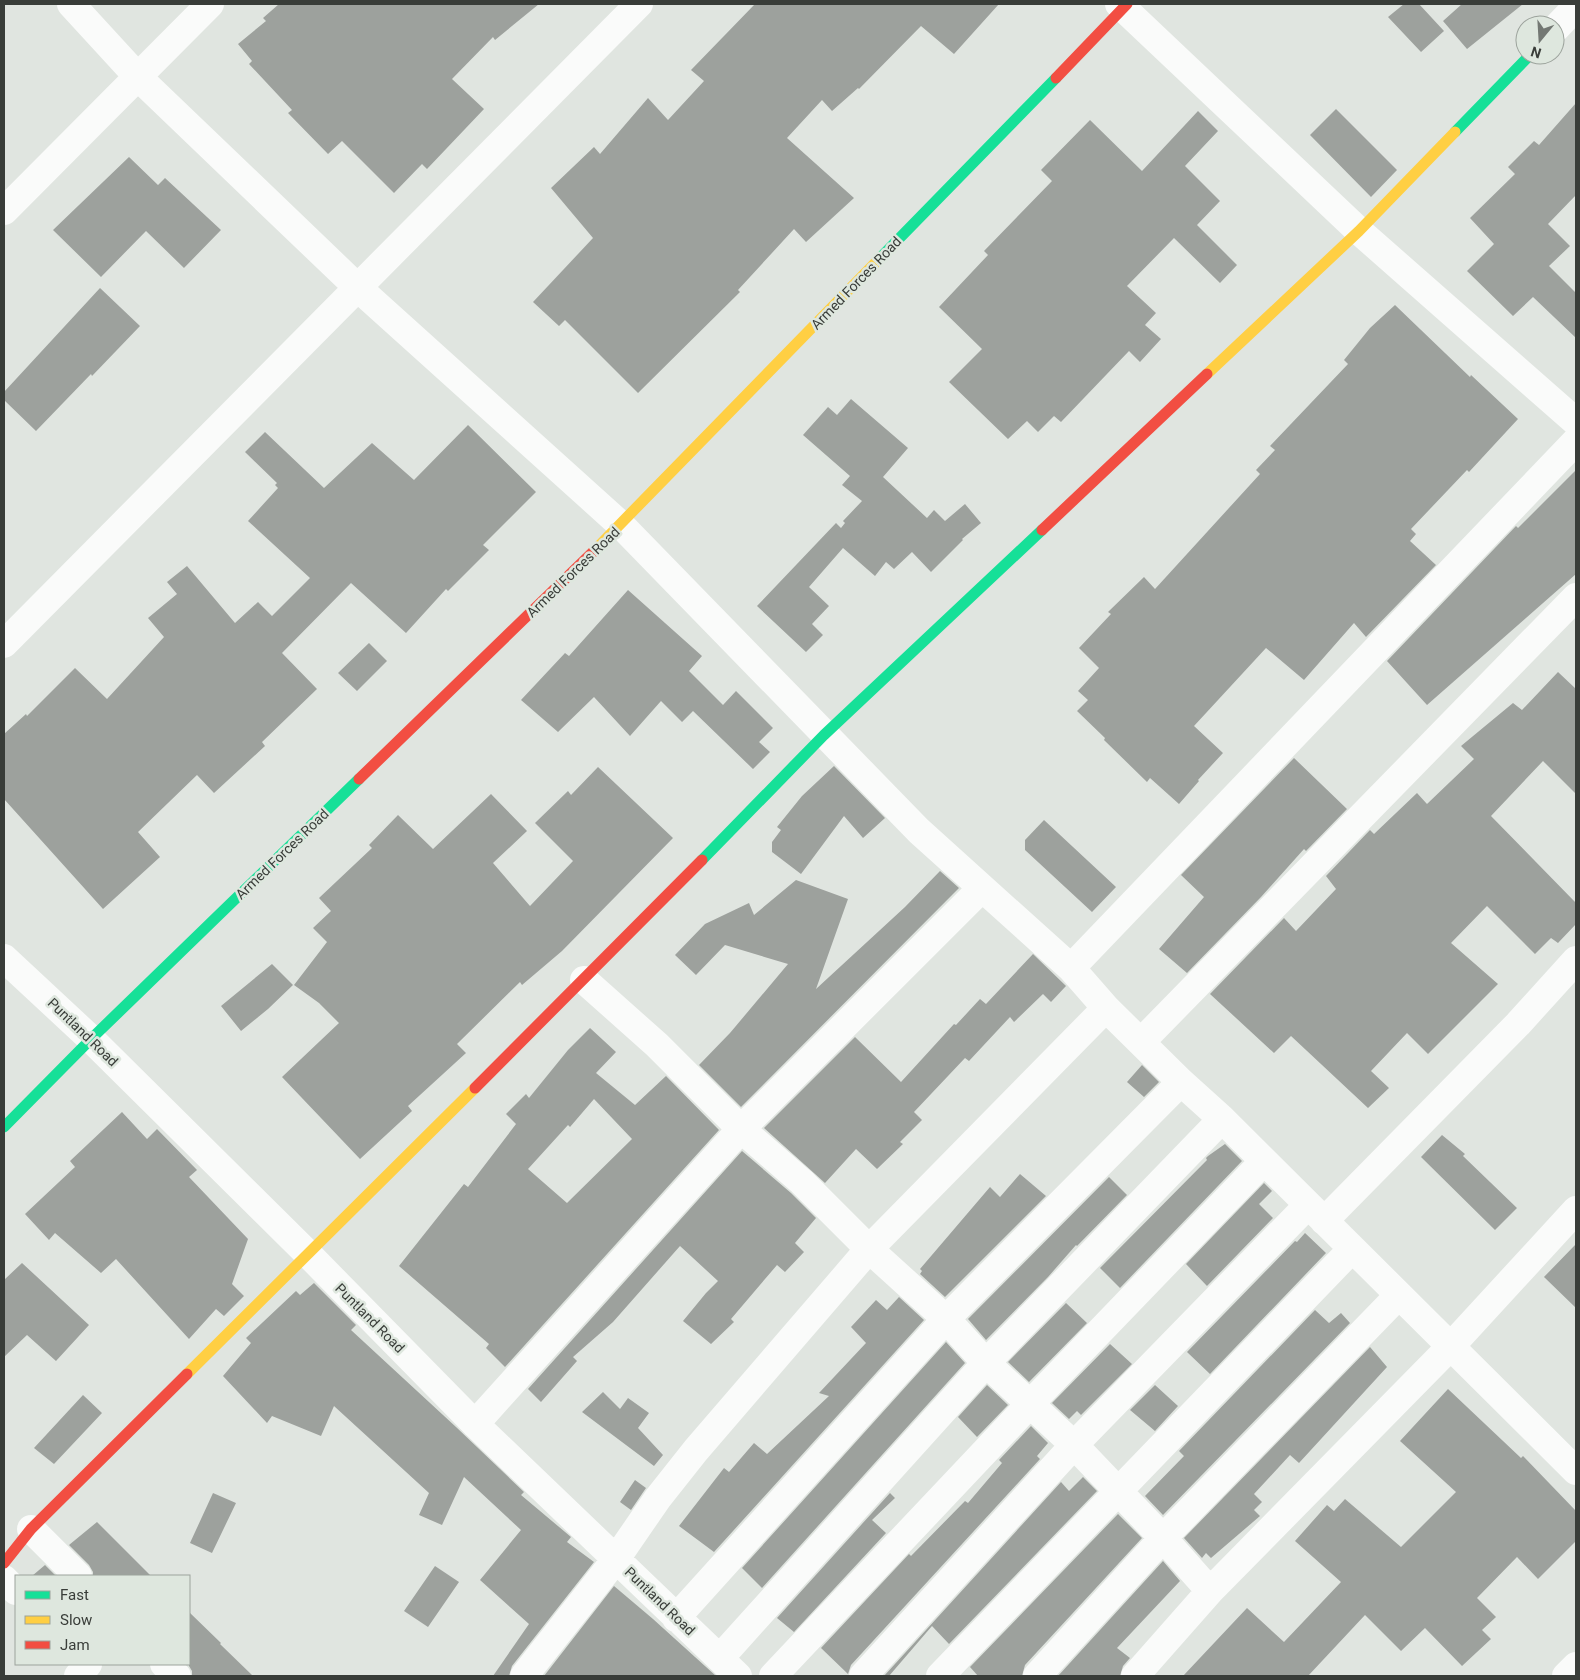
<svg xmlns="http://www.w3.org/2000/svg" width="1580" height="1680" font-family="Roboto,sans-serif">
<rect width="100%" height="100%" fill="#e0e5e0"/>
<path fill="#9da19d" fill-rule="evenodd" d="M 279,4 L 539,4 L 495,40 L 493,37 L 452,79 L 484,109 L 427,169 L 422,164 L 394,193 L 342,141 L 328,154 L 288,113 L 292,110 L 249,64 L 252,61 L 238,44 L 266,21 L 263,18 Z
M 755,4 L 999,4 L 954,54 L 921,26 L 859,89 L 858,88 L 832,111 L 822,100 L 787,138 L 854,198 L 806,242 L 794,229 L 738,290 L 740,292 L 638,393 L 565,320 L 559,326 L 533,302 L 593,238 L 551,188 L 594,147 L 600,154 L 648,98 L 668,120 L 704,81 L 691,70 Z
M 1404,4 L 1419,4 L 1444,31 L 1421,52 L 1388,17 Z
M 1462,4 L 1523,4 L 1467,49 L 1443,21 Z
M 1576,103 L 1576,195 L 1548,224 L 1570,246 L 1549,266 L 1576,293 L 1576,338 L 1533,297 L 1513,316 L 1467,271 L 1494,244 L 1470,218 L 1515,174 L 1508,167 L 1534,141 L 1539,145 Z
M 1336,109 L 1397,170 L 1371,197 L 1310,135 Z
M 1198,111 L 1218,131 L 1185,166 L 1220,201 L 1197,225 L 1237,265 L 1220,283 L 1174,238 L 1127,286 L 1156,313 L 1145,325 L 1161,339 L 1140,362 L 1129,351 L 1061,422 L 1054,416 L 1038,432 L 1027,421 L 1008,439 L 949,382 L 982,349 L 939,307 L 988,255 L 984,251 L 1052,181 L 1041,170 L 1090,120 L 1142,171 Z
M 129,157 L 158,185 L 165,178 L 221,230 L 184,268 L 146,231 L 101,277 L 53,230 Z
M 100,288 L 140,326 L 92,376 L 91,374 L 36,431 L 4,400 L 4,392 Z
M 1395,305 L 1470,377 L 1471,375 L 1518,419 L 1469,472 L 1467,470 L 1411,529 L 1416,534 L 1410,541 L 1436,565 L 1366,637 L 1354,623 L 1304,680 L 1266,648 L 1194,726 L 1223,753 L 1198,780 L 1199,781 L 1179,804 L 1150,778 L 1147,782 L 1104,740 L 1105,738 L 1077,711 L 1088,700 L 1078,691 L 1099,668 L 1079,648 L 1111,614 L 1108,612 L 1144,577 L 1155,589 L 1260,474 L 1256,470 L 1275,450 L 1270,446 L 1348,364 L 1344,360 L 1370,328 Z
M 851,399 L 908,448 L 883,477 L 927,518 L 934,510 L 945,521 L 965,504 L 981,523 L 962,539 L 963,540 L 931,572 L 912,552 L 894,569 L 886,562 L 875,576 L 843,548 L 809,587 L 829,606 L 812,624 L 823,635 L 806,652 L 757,606 L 836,523 L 841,528 L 845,523 L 843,521 L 862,501 L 842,485 L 850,476 L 803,435 L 828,407 L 837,415 Z
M 468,425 L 536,492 L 483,545 L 489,550 L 448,591 L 446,589 L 406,633 L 351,583 L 282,653 L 317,689 L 262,742 L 265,746 L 214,793 L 197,775 L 138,832 L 160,857 L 103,909 L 4,799 L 4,734 L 26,714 L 27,716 L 75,668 L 107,699 L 164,637 L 148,618 L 177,594 L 167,582 L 187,566 L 235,623 L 258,602 L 272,616 L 310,578 L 248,521 L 278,488 L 275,485 L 277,483 L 245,452 L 265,432 L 324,488 L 372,443 L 414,480 Z
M 1576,470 L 1576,574 L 1427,705 L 1387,661 L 1516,526 L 1518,528 Z
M 628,590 L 702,656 L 689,671 L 723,705 L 736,691 L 773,728 L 759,742 L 770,752 L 753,769 L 693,711 L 682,722 L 661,701 L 630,736 L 594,697 L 558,732 L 521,700 L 565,653 L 569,656 Z
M 369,643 L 387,661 L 357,691 L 338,673 Z
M 1558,672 L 1576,689 L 1576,794 L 1543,761 L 1491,816 L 1576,903 L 1576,924 L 1558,943 L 1551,938 L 1535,954 L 1487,906 L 1451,943 L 1498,984 L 1428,1054 L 1407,1033 L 1371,1071 L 1389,1088 L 1368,1108 L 1291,1036 L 1274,1053 L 1210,994 L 1284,918 L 1296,931 L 1336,889 L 1326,876 L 1370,830 L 1374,834 L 1417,793 L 1427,804 L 1474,759 L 1461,746 L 1513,703 L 1522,710 Z
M 1294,758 L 1347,809 L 1306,851 L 1304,849 L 1261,897 L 1187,973 L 1159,949 L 1204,897 L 1181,875 Z
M 834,766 L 885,818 L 863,838 L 844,816 L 801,874 L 772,852 L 772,842 L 781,830 L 777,827 L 802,796 Z
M 598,767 L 673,838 L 562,951 L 522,985 L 520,982 L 457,1044 L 466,1053 L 408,1106 L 412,1111 L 360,1159 L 282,1077 L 339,1023 L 319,1003 L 294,985 L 327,942 L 313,928 L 331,911 L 319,898 L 372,848 L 369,845 L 398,815 L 433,849 L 491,794 L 527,831 L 493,863 L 530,906 L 573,861 L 535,823 L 568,791 L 571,795 Z
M 1044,820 L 1116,887 L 1092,912 L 1025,850 L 1025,840 Z
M 940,871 L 959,888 L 741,1107 L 699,1065 L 730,1033 L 788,964 L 725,945 L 696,975 L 675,955 L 705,924 L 749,903 L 754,915 L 796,880 L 848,899 L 816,989 L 905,907 Z
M 1033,954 L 1066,986 L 1051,1002 L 1043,994 L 1014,1022 L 1010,1017 L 969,1061 L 965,1058 L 914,1112 L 922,1120 L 900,1142 L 903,1144 L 877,1169 L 856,1149 L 825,1183 L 764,1128 L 855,1037 L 901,1082 L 954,1024 L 956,1025 L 980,999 L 986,1004 Z
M 272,964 L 293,985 L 268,1009 L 241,1031 L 221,1006 Z
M 590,1028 L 616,1052 L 596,1073 L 635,1105 L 666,1076 L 719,1130 L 505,1367 L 486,1348 L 489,1344 L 399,1266 L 464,1184 L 468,1187 L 516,1124 L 506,1114 L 526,1094 L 529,1098 L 568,1050 ZM 594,1099 L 632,1139 L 567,1203 L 528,1169 L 568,1125 L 570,1127 Z
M 1142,1065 L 1159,1082 L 1144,1097 L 1127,1082 Z
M 122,1112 L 147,1139 L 157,1129 L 197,1170 L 189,1177 L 248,1239 L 232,1284 L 244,1296 L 224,1316 L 216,1309 L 189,1339 L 116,1259 L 101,1273 L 55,1233 L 49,1240 L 25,1214 L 75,1167 L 70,1161 Z
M 1442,1135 L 1465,1154 L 1463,1156 L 1517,1208 L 1495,1230 L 1421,1157 Z
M 1225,1144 L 1242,1161 L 1120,1288 L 1100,1268 L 1207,1160 L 1206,1158 L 1208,1156 Z
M 742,1151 L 791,1193 L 816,1218 L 795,1243 L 804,1252 L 785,1272 L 777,1265 L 731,1319 L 734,1322 L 711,1344 L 683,1321 L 706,1293 L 718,1281 L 680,1246 L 613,1322 L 573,1357 L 577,1361 L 541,1402 L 528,1389 Z
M 1020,1174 L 1046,1196 L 945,1297 L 920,1274 L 922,1271 L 920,1269 L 990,1187 L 1000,1197 Z
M 1109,1177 L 1127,1195 L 1077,1246 L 1076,1245 L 1048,1277 L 986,1340 L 968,1319 Z
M 1264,1183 L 1272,1191 L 1259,1204 L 1273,1218 L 1207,1286 L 1186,1264 Z
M 1305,1233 L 1326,1253 L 1210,1374 L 1187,1352 L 1295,1241 L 1297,1242 Z
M 1576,1244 L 1576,1308 L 1544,1277 Z
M 22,1263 L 89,1325 L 56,1361 L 27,1335 L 4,1357 L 4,1280 Z
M 314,1283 L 356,1325 L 351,1330 L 456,1427 L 524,1492 L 521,1495 L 571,1537 L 567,1542 L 594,1562 L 512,1666 L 509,1676 L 493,1676 L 529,1624 L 480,1580 L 521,1530 L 464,1477 L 442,1525 L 419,1515 L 429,1493 L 334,1406 L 321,1436 L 272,1416 L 267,1423 L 223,1376 L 251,1343 L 246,1338 L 296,1291 L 300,1295 Z
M 899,1297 L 924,1320 L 714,1552 L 679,1526 L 724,1468 L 729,1472 L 754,1443 L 767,1454 L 829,1396 L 819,1393 L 866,1343 L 851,1327 L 876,1300 L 887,1310 Z
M 1066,1303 L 1087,1323 L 1029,1382 L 1008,1362 Z
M 1315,1310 L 1329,1323 L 1341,1313 L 1350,1323 L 1163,1515 L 1145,1496 L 1184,1456 L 1179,1451 Z
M 946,1342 L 965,1363 L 762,1588 L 742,1568 Z
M 1110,1344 L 1132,1364 L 1081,1415 L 1077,1411 L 1069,1419 L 1052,1403 Z
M 1370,1347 L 1387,1367 L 1299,1463 L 1290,1455 L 1254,1494 L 1262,1502 L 1254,1510 L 1260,1516 L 1211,1558 L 1206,1553 L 1202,1558 L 1184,1538 Z
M 987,1385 L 1008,1405 L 977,1437 L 958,1417 Z
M 1155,1385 L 1178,1406 L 1155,1431 L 1130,1410 Z
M 1448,1389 L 1521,1458 L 1523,1456 L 1576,1511 L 1576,1541 L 1538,1579 L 1517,1557 L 1477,1598 L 1496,1617 L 1482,1630 L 1491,1639 L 1462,1666 L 1425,1628 L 1401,1651 L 1365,1615 L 1308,1676 L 1183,1676 L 1247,1608 L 1284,1642 L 1341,1582 L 1295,1541 L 1327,1505 L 1334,1511 L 1345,1499 L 1401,1547 L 1456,1492 L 1400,1441 Z
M 603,1392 L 620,1409 L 628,1398 L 649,1413 L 638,1428 L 663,1455 L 654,1466 L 582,1412 Z
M 83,1395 L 102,1413 L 54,1464 L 34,1448 Z
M 1031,1426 L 1048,1443 L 1037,1456 L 1040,1459 L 851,1665 L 848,1674 L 821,1648 L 909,1554 L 911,1556 L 965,1501 L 968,1503 L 1002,1463 L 999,1460 Z
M 1083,1477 L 1097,1491 L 949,1644 L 932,1626 L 889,1676 L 884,1676 L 1061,1482 L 1069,1491 Z
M 635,1480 L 646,1488 L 631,1510 L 620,1502 Z
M 213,1493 L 236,1503 L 212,1553 L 190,1543 Z
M 890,1493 L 895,1498 L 872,1520 L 886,1533 L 794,1632 L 777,1618 Z
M 1118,1514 L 1142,1538 L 1025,1665 L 1022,1676 L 978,1676 L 970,1667 Z
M 97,1522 L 151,1576 L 93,1576 L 93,1572 L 89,1565 L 69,1545 Z
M 1163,1561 L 1180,1581 L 1117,1648 L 1130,1658 L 1123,1666 L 1120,1676 L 1058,1676 Z
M 45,1565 L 56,1576 L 32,1576 Z
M 435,1566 L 459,1582 L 428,1627 L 404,1611 Z
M 614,1586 L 653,1619 L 716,1676 L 544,1676 Z
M 189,1612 L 221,1643 L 220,1644 L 253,1676 L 192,1676 L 192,1671 L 189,1666 Z"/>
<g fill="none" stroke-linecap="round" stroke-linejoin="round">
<path stroke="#fafbfa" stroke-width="28" d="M 71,4 L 138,77 L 357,287 L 621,525 L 919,831 L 1071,968 L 1106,1008 L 1181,1082 L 1222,1119 L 1576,1471
M 1119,4 L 1359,231 L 1576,422
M 1555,29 L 1576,7
M 4,211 L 210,4
M 4,644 L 639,4
M 4,958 L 91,1039 L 308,1254 L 475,1424 L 738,1676
M 1071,968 L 1576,441
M 584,980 L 657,1045 L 741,1129 L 802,1182 L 869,1249 L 946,1319 L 986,1363 L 1074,1445 L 1163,1538 L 1210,1591
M 1141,1042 L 1576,597
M 1324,1221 L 1518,1024 L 1576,960
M 475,1424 L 741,1129 L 982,888
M 31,1529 L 78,1576
M 4,1579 L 16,1591
M 676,1618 L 946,1319 L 1181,1082
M 720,1658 L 986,1363 L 1222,1119
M 164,1664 L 177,1676
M 78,1676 L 88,1664
M 524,1676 L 616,1559 L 658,1498 L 696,1450 L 869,1249 L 1106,1008
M 773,1676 L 1029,1405 L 1264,1161
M 863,1676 L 1074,1445 L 1308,1205
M 940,1676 L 1352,1249
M 1037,1676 L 1163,1538 L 1399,1295
M 1135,1676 L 1210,1591 L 1451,1346 L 1576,1210
M 1566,1676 L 1576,1666"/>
<path stroke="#16e098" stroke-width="11" d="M 1455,132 L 1530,55
M 881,257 L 1056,78
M 702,860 L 824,735 L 1042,530
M 4,1127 L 91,1039 L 359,779"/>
<path stroke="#ffcf43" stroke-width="11" d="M 1207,374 L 1359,231 L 1455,132
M 593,552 L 881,257
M 187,1374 L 475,1088"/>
<path stroke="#f24e42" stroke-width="11" d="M 1056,78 L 1127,4
M 1042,530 L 1207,374
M 359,779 L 593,552
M 475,1088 L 702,860
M 4,1563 L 31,1529 L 187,1374"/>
</g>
<g text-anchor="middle" stroke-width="5" stroke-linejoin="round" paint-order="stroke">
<g font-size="14" fill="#393d39" stroke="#dee7de">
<text transform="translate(856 283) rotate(-46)" y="5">Armed Forces Road</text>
<text transform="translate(573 572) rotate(-44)" y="5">Armed Forces Road</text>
<text transform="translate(282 854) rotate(-44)" y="5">Armed Forces Road</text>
<text transform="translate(83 1032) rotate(44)" y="5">Puntland Road</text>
<text transform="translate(370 1318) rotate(45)" y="5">Puntland Road</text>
<text transform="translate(660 1601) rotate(44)" y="5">Puntland Road</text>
</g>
</g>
<rect width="1580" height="1680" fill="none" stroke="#393d39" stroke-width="10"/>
<rect x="15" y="1575" width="175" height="90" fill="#dee7de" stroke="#9ca39c"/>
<rect x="25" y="1591" width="25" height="8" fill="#16e098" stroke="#9ca39c"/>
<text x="60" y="1600" font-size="15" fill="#393d39">Fast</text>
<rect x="25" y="1616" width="25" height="8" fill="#ffcf43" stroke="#9ca39c"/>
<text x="60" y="1625" font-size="15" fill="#393d39">Slow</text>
<rect x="25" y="1641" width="25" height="8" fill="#f24e42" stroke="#9ca39c"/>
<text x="60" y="1650" font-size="15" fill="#393d39">Jam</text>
<g transform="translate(1540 40) rotate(198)"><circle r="24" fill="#dee7de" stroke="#9ca39c"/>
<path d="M0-4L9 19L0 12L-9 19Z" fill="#737873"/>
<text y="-8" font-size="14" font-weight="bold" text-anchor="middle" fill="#393d39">N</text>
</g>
</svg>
